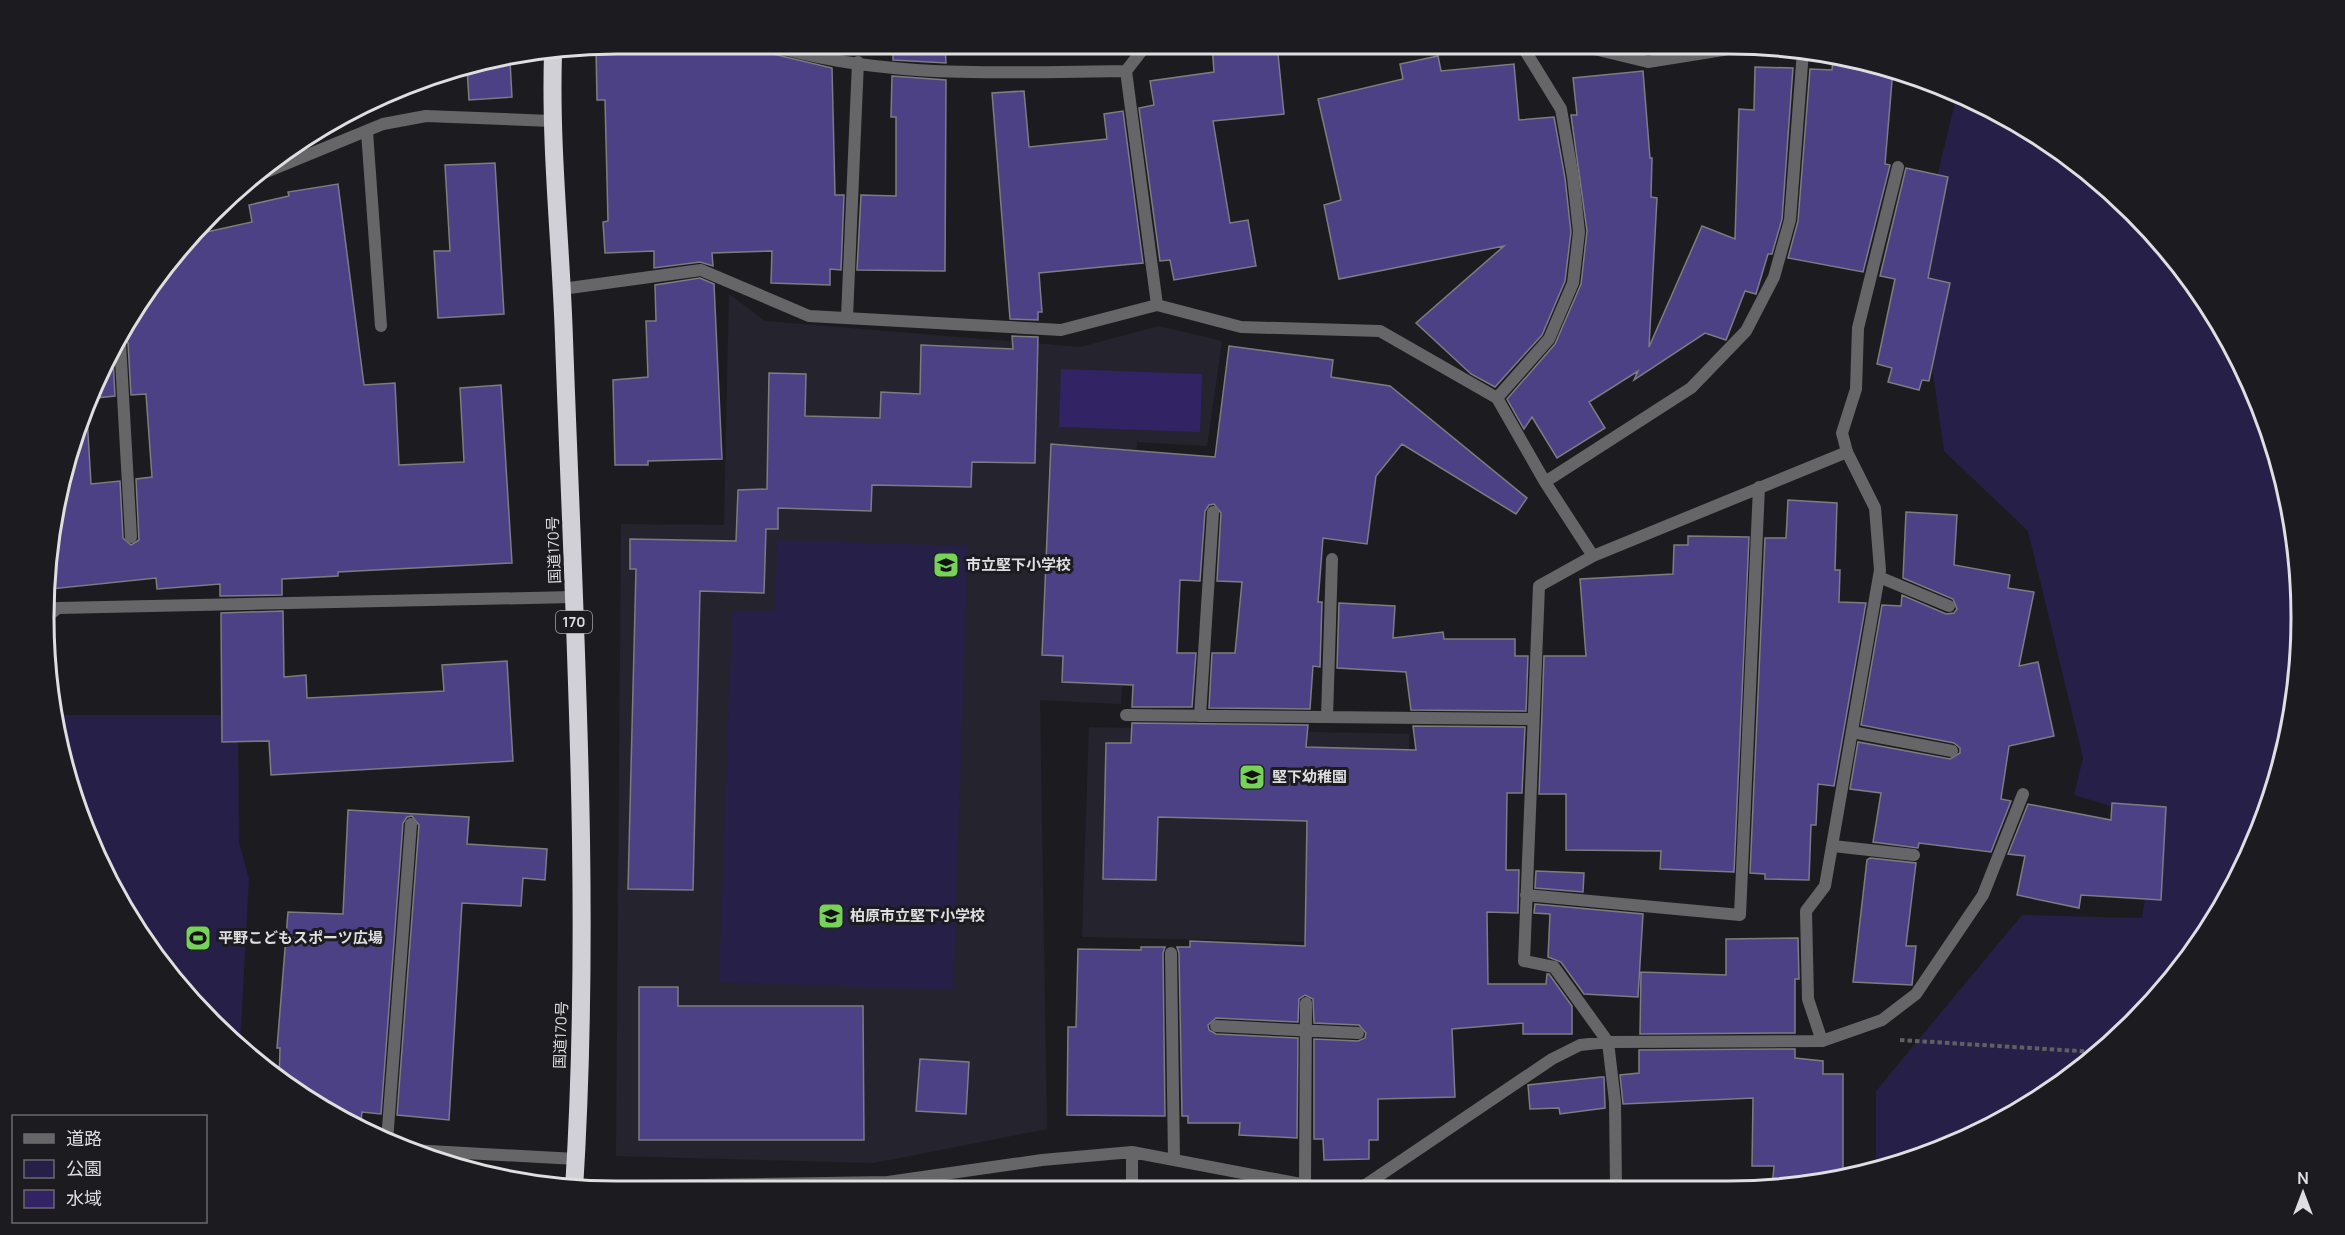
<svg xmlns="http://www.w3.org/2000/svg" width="2345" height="1235" font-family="Manrope,'Noto Sans JP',sans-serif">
<rect width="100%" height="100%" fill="#1c1c20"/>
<path fill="#25242e" d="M 729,294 L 765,321 L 1080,347 L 1159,326 L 1222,341 L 1207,446 L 1137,442 L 1121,704 L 1040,700 L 1047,1129 L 873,1163 L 616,1156 L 621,524 L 724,525 Z
M 1089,727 L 1409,734 L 1409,944 L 1082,937 Z"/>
<path fill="#261f47" d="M 1957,94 L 1982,103 L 2077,162 L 2159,239 L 2225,331 L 2271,433 L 2297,543 L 2300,655 L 2282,766 L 2242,872 L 2159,996 L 2047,1095 L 1947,1148 L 1876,1167 L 1876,1091 L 2022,915 L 2142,918 L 2157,820 L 2074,795 L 2083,758 L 2028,531 L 1944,451 L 1917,260 Z
M 777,540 L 968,546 L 953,990 L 719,982 L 732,611 L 775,612 Z
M 59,715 L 238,715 L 239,842 L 249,879 L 240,1046 L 186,996 L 87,837 Z"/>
<path fill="#312364" d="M 1061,369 L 1202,374 L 1200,432 L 1059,427 Z"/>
<path fill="#4d4186" stroke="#7c7c81" stroke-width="1.5" d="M 618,44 L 759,44 L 765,52 L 832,68 L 835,195 L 844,195 L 841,270 L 830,269 L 830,285 L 771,283 L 772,251 L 712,253 L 713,266 L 700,262 L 654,268 L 654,251 L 605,253 L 603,222 L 608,221 L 605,100 L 597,100 L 596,47 Z
M 798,44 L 832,44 L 832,51 L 812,47 Z
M 893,44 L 945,44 L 946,63 L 893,60 Z
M 1212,44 L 1277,44 L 1284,114 L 1213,121 L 1230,223 L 1248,220 L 1256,266 L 1174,280 L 1170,260 L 1160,261 L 1139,108 L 1154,105 L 1150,81 L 1214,72 Z
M 1438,56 L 1441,71 L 1514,64 L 1519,120 L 1554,117 L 1565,178 L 1571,232 L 1565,281 L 1542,335 L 1495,387 L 1471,374 L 1416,323 L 1504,246 L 1339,279 L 1324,205 L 1341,200 L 1318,99 L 1403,79 L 1400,64 Z
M 1833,59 L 1876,63 L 1893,69 L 1885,164 L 1890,165 L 1863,272 L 1788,258 L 1798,221 L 1810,69 L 1832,70 Z
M 510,61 L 512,97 L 469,100 L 467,68 Z
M 1755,67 L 1793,68 L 1782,219 L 1772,254 L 1768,254 L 1756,294 L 1745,291 L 1726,340 L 1705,333 L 1634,380 L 1638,371 L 1589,402 L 1605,428 L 1557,458 L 1532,417 L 1524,429 L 1507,399 L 1555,344 L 1581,284 L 1587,231 L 1571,115 L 1577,115 L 1573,78 L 1643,71 L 1650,158 L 1652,158 L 1651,197 L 1657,198 L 1649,347 L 1702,226 L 1735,239 L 1739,109 L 1754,110 Z
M 892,76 L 946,80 L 945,271 L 857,270 L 861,195 L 896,196 L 896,117 L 891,117 Z
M 1024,91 L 1029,147 L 1107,139 L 1104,114 L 1123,111 L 1143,263 L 1039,273 L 1042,312 L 1038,312 L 1038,320 L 1010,319 L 992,93 Z
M 495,163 L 504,314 L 438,318 L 434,251 L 450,251 L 445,165 Z
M 1906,168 L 1948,177 L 1928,278 L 1950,283 L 1929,381 L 1922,380 L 1919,390 L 1888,382 L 1892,368 L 1877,364 L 1895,279 L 1880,276 Z
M 338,184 L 364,385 L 395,383 L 399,465 L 464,462 L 460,388 L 501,385 L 512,563 L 338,572 L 338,576 L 282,579 L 282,595 L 220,596 L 220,584 L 157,589 L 156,578 L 51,589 L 63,469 L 87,417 L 91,484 L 120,481 L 123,538 L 131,545 L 139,540 L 136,479 L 152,477 L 146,394 L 131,395 L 128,343 L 123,336 L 140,299 L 202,233 L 252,222 L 249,205 L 289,196 L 288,192 Z
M 700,278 L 714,284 L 722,459 L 648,461 L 648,465 L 615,465 L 613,380 L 648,377 L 646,321 L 656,321 L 655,285 Z
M 1012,336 L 1038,337 L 1035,463 L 972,462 L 971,487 L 872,485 L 871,511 L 778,508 L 778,529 L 766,529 L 764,593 L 700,591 L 693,890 L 628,889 L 636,569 L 630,569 L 630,539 L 736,541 L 738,490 L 767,489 L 769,373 L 806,374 L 805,416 L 880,418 L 881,392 L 920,394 L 921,345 L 1013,349 Z
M 1229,346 L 1333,360 L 1331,377 L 1390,386 L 1527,498 L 1516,514 L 1402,444 L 1376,476 L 1367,544 L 1323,538 L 1318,602 L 1322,602 L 1320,667 L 1313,666 L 1310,709 L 1209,708 L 1212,653 L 1235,653 L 1242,582 L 1217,581 L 1221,513 L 1214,504 L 1209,505 L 1205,511 L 1200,581 L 1180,580 L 1177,653 L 1196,653 L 1192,707 L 1132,707 L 1133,685 L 1062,682 L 1063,656 L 1042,655 L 1051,444 L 1215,457 Z
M 113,359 L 115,396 L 95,398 L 97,394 Z
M 1788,500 L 1837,503 L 1835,570 L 1840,570 L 1839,602 L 1866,603 L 1834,786 L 1818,784 L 1816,825 L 1811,825 L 1809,880 L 1765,879 L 1765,874 L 1750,873 L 1765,538 L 1786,538 Z
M 1906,512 L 1957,515 L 1954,565 L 2010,575 L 2008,588 L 2034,592 L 2019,666 L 2038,662 L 2054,736 L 2009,746 L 2001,799 L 2011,801 L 1991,852 L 1919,843 L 1918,848 L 1873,842 L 1881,793 L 1850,789 L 1858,742 L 1950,759 L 1960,753 L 1960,748 L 1954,743 L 1861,725 L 1882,605 L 1901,606 L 1902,595 L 1946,614 L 1954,613 L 1957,609 L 1953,599 L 1903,578 Z
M 1688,536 L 1749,537 L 1734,872 L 1660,869 L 1661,851 L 1566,850 L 1566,794 L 1539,794 L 1544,656 L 1586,656 L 1580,579 L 1673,574 L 1674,545 L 1688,545 Z
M 1339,603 L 1395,606 L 1393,638 L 1443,632 L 1444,639 L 1515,639 L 1515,656 L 1528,656 L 1526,711 L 1411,710 L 1406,672 L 1337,668 Z
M 283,611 L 284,677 L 306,675 L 307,698 L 444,691 L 442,665 L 507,661 L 513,761 L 271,775 L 269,741 L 222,742 L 221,613 Z
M 1132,723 L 1308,725 L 1306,747 L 1416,750 L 1413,726 L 1525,727 L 1522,793 L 1507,793 L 1506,870 L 1519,870 L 1518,913 L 1487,912 L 1488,984 L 1546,984 L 1547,974 L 1549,974 L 1572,1006 L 1572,1034 L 1523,1034 L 1523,1023 L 1452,1029 L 1455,1097 L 1378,1099 L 1378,1140 L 1369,1140 L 1369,1159 L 1324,1160 L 1323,1139 L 1314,1139 L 1314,1039 L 1358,1041 L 1365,1038 L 1366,1033 L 1359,1025 L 1314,1023 L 1313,999 L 1305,995 L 1299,999 L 1298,1022 L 1216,1018 L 1208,1025 L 1209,1030 L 1216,1034 L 1298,1038 L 1297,1138 L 1239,1135 L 1240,1123 L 1188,1123 L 1188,1116 L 1182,1116 L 1179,953 L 1177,947 L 1190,947 L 1190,941 L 1305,946 L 1307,821 L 1158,817 L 1156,880 L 1103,879 L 1106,743 L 1131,743 Z
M 2112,803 L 2166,807 L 2161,900 L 2081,895 L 2079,908 L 2017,895 L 2025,856 L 2008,854 L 2028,804 L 2111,820 Z
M 348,810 L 469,817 L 467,844 L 547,849 L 545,880 L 523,878 L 521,906 L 462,903 L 449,1120 L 397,1115 L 419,825 L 412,816 L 407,817 L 403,823 L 381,1114 L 362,1112 L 360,1130 L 279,1080 L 280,1048 L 277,1048 L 288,912 L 343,914 Z
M 1870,858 L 1916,863 L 1906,946 L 1916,946 L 1912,985 L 1853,982 L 1867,860 Z
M 1536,871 L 1584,873 L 1583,892 L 1535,888 Z
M 1535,904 L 1643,914 L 1638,997 L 1584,994 L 1561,962 L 1548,957 L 1550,914 L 1534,913 Z
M 1798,938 L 1799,979 L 1795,979 L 1795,1033 L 1640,1034 L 1641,972 L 1726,975 L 1726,939 Z
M 1141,947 L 1165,947 L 1163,953 L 1165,1116 L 1067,1115 L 1068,1027 L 1076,1027 L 1078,949 L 1141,950 Z
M 639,987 L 678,987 L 678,1006 L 863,1006 L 864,1140 L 639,1140 Z
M 1795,1049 L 1795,1058 L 1823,1061 L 1823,1074 L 1843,1074 L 1843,1176 L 1803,1187 L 1772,1187 L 1774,1166 L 1752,1166 L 1753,1098 L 1623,1104 L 1620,1075 L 1639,1073 L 1639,1050 Z
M 920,1059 L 969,1062 L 966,1114 L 916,1111 Z
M 1601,1077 L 1604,1077 L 1605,1108 L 1560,1114 L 1559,1108 L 1530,1109 L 1528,1085 Z"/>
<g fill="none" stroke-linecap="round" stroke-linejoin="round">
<path stroke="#606064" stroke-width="4" stroke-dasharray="4.5 3" stroke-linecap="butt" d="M 1900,1040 L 2095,1052"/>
<path stroke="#666669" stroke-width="12" d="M 367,132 L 381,326
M 847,317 L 858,62
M 120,343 L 131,537
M 1847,452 L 1842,433 L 1856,389 L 1858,328 L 1898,167
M 1879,577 L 1949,606
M 1126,715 L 1533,719
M 1200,716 L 1213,512
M 1327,717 L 1332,559
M 1852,732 L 1952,751
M 1833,846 L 1914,855
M 1171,953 L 1174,1159
M 1216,1026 L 1358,1033
M 1822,1041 L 1882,1020 L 1916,994 L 1983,895 L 2023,794
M 387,1141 L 411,824
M 1305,1185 L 1306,1003"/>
<path stroke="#666669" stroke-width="12" d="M 767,44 C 882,80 1008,72 1126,71
M 1147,44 L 1126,71 L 1157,305
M 1543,44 L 1578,45 L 1648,62 L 1754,45
M 254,177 L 383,124 L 426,116 L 551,121
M 562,289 L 701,270 L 809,316 L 1061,330 L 1157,305 L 1241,327 L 1380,331 L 1497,398 L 1545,482 L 1593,556
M 1497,398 L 1549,339 L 1573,283 L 1579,232 L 1573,177 L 1561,109 L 1521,44
M 1545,482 L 1691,388 L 1746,331 L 1774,277 L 1790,220 L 1803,51
M 49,615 L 58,608 L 573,597
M 1526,895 L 1740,915 L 1759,487
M 411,1150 L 576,1159
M 574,1187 L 888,1182 L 1042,1160 L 1132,1152 L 1322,1188
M 1361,1188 L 1552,1059 L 1580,1045 L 1608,1042 L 1822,1041 L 1808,999 L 1806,911 L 1825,886 L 1880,570 L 1875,508 L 1847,452 L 1593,556 L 1539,586 L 1524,961 L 1554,967 L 1608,1042 L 1615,1102 L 1616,1187
M 1132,1189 L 1132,1152"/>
<path stroke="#d0d0d6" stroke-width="18" d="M 553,54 C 550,149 561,244 564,339 C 574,622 592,906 574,1189"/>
</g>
<defs>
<g id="school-square" transform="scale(1.35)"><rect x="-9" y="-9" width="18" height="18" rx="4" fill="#77d259" stroke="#1c1c20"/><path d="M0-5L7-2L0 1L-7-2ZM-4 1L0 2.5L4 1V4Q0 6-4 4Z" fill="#111"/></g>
<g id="stadium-square" transform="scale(1.35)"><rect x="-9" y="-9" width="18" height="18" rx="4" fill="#77d259" stroke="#1c1c20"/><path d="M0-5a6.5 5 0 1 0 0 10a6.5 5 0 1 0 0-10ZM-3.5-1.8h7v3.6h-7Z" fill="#111"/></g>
</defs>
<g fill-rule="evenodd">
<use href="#school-square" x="946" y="565"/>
<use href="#school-square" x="1252" y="777"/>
<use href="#school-square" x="831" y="916"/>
<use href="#stadium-square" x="198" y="938"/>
</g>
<g text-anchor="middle" stroke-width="6" stroke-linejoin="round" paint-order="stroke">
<rect fill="#1c1c20" stroke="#a4a4a8" stroke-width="1.5" x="556" y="611" width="36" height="22" rx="4.5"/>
<g font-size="14" font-weight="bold" fill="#dfdfe2">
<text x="574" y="627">170</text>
</g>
<g font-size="15" fill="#dfdfe2" stroke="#1c1c20">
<text transform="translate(554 550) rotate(-92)" y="5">国道170号</text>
<text transform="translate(561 1035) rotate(-88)" y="5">国道170号</text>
</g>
<g font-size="15" font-weight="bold" fill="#dfdfe2" stroke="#1c1c20" text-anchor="start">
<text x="966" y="570">市立堅下小学校</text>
<text x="1272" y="782">堅下幼稚園</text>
<text x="850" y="921">柏原市立堅下小学校</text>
<text x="218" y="943">平野こどもスポーツ広場</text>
</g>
</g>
<path d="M0 0H2345V1235H0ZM617 54H1728A563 563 0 0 1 2291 617V618A563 563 0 0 1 1728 1181H617A563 563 0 0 1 54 618V617A563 563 0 0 1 617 54Z" fill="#1c1c20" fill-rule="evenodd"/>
<path fill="none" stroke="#dfdfe2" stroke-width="3" d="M617 54H1728A563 563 0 0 1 2291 617V618A563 563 0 0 1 1728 1181H617A563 563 0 0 1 54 618V617A563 563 0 0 1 617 54Z"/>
<rect x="12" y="1115" width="195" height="108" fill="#1c1c20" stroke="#6a6a6e" stroke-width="1.5"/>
<rect x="24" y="1134" width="30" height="9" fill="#666669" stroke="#6a6a6e" stroke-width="1.5"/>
<text x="66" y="1145" font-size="18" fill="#dfdfe2">道路</text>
<rect x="24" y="1160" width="30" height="18" fill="#261f47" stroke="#6a6a6e" stroke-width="1.5"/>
<text x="66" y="1175" font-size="18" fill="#dfdfe2">公園</text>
<rect x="24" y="1190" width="30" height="18" fill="#312364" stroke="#6a6a6e" stroke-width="1.5"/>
<text x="66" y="1205" font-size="18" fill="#dfdfe2">水域</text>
<g transform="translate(2303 1193)" stroke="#1c1c20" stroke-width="4.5" paint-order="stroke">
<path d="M0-4.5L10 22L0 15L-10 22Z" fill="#dfdfe2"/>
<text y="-9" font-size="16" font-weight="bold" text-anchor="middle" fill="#dfdfe2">N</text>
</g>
</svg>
